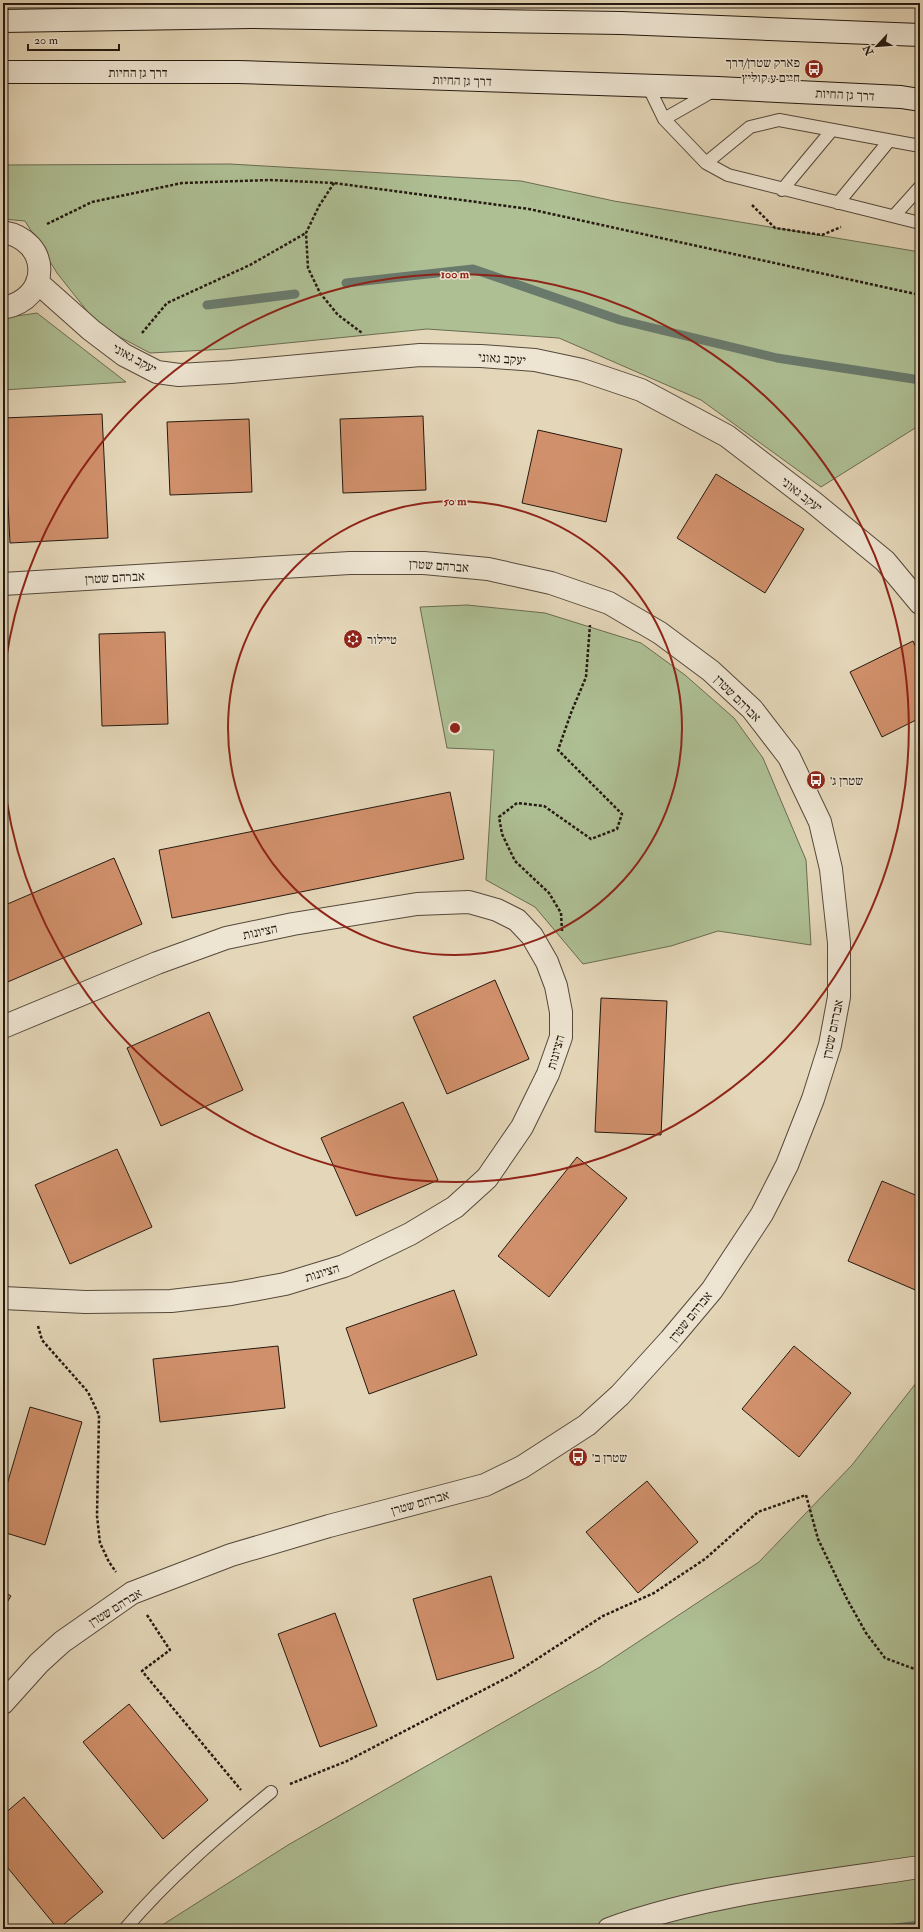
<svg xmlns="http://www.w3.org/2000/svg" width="923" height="1932" font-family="'IM FELL Double Pica','Frank Ruhl Libre',serif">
<rect width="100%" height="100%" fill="#e4d6b8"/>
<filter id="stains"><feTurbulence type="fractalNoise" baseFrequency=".005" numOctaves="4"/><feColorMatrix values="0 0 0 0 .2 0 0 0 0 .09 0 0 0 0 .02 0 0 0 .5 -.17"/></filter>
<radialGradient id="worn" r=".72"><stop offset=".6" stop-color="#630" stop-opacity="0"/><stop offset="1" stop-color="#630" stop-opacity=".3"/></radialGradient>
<path fill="#aebf94" stroke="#6a6c52" d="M 230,164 L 521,181 L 614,201 L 920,252 L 920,425 L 821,487 L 701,400 L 559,338 L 427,329 L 227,349 L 150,353 L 99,326 L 57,273 L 25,221 L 3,219 L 3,165 Z
M 37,313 L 126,382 L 3,390 L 3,318 Z
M 467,605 L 545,613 L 641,643 L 685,675 L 734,718 L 763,758 L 806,860 L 811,945 L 718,931 L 671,946 L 583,964 L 535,907 L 486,880 L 494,750 L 447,748 L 420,607 Z
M 920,1378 L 920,1482 L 917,1489 L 920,1519 L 920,1929 L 156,1929 L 288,1845 L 600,1667 L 759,1562 L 852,1465 Z"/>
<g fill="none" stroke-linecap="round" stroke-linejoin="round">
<path stroke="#697a6d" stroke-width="9" d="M 346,283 L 473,269 L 620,320 L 777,358 L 920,380
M 207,305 L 295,294
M 887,1929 L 920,1925"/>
</g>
<path fill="#d0906b" stroke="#251a11" d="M 102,414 L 108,538 L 10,543 L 7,484 L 3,484 L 3,418 Z
M 423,416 L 426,490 L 343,493 L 340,419 Z
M 249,419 L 252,492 L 170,495 L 167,422 Z
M 538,430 L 622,449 L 606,522 L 522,503 Z
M 716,474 L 804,529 L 765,593 L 677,538 Z
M 165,632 L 168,724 L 102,726 L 99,634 Z
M 3,636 L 7,683 L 3,683 Z
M 913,641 L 920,656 L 920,718 L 882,737 L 850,672 Z
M 450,792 L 464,859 L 172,918 L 159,850 Z
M 114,858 L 142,924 L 3,984 L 3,906 Z
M 495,980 L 529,1059 L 447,1094 L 413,1017 Z
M 601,998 L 667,1001 L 661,1135 L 595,1132 Z
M 209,1012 L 243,1090 L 161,1126 L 127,1048 Z
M 403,1102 L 438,1180 L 356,1216 L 321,1138 Z
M 117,1149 L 152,1227 L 70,1264 L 35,1185 Z
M 577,1157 L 627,1198 L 549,1297 L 498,1256 Z
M 882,1181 L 920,1197 L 920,1292 L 848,1261 Z
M 454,1290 L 477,1355 L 369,1394 L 346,1328 Z
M 278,1346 L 285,1408 L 160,1422 L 153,1359 Z
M 794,1346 L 851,1393 L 799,1457 L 742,1409 Z
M 30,1407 L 82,1422 L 45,1545 L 3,1532 L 3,1498 Z
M 647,1481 L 698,1542 L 638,1593 L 586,1532 Z
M 491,1576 L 514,1658 L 437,1680 L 413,1599 Z
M 3,1591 L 11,1596 L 3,1609 Z
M 335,1613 L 377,1726 L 320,1747 L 278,1634 Z
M 129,1704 L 208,1800 L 163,1839 L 83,1742 Z
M 24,1797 L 103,1892 L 58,1929 L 3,1862 L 3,1815 Z"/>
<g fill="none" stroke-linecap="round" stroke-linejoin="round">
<g stroke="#55493b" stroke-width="14">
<path id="lane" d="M 648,86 L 664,119 L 706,163 L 728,175 L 920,223
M 664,119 L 713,91
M 706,163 L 750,127 L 779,120 L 920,146
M 782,190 L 832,130
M 838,203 L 889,141
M 894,216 L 920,187
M 125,1929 C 168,1878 219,1835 271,1792"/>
</g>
<g stroke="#55493b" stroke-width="24">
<path id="street" d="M 3,232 C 51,240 52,299 3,308
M 37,282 L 91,330 L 124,355 L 157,372 L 179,375 L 231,372 L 420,355 L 481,356 L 535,360 L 582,370 L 641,390 L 727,436 L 813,502 L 885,561 L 920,603
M 3,584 L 350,563 L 424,563 L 488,569 L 551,583 L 609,603 L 660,633 L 711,671 L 752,709 L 789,757 L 820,822 L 831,869 L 839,943 L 839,997 L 830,1045 L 813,1099 L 787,1165 L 762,1214 L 712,1290 L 670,1340 L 620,1395 L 587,1425 L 522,1467 L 485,1485 L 329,1526 L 231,1555 L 132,1593 L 62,1642 L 39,1663 L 3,1703
M 3,1027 L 157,963 L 226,938 L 293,924 L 417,904 L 469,902 L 497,910 L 517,920 L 532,936 L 547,962 L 556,986 L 561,1012 L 561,1037 L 548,1074 L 522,1127 L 487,1178 L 455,1207 L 410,1234 L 344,1266 L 285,1284 L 231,1294 L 171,1301 L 85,1302 L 3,1298
M 609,1929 C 705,1894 819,1882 920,1867"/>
</g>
<g stroke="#251a11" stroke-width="24">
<path id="secondary" d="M 3,21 L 251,17 L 621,23 L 920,35
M 3,72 L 238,72 L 718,88 L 901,97 L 920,100"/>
</g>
<path stroke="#251a11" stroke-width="2.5" stroke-dasharray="3 2" stroke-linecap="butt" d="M 334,183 L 319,206 L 306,233 L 308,268 L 320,293 L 338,315 L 362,333
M 752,205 L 775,228 L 822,235 L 841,227
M 47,224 L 92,202 L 182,183 L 270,180 L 334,183 L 529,209 L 920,295
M 142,333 L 167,303 L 250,265 L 306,233
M 562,931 L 561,913 L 549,893 L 515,861 L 502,834 L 499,817 L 517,803 L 544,806 L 591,839 L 617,829 L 622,814 L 558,750 L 571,713 L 586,677 L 590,625
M 38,1326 L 42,1340 L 88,1392 L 99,1415 L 97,1516 L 100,1543 L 109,1562 L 116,1572
M 147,1615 L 170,1650 L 142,1671 L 241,1790
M 290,1784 L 347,1761 L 514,1674 L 603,1616 L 654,1593 L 705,1559 L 758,1512 L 806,1495 L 818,1539 L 847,1599 L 866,1633 L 885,1658 L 920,1671"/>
<use href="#lane" stroke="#ede4d1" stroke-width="12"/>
<use href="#street" stroke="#ede4d1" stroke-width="22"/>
<use href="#secondary" stroke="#ede4d1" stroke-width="22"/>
</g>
<g fill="none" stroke="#8f2418" stroke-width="2">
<circle cx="455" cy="728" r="227"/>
<path d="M3 684A454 454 0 1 1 3 772"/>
</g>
<defs>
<g id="bus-disc" transform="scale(1)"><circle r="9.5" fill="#8f2418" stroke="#ede4d1"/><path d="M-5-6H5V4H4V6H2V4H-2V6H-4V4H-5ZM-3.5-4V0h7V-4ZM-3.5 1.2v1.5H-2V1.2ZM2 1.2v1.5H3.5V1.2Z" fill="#fff"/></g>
<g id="synagogue-disc" transform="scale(1)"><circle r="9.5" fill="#8f2418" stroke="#ede4d1"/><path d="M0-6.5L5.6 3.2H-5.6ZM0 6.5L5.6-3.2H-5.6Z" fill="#fff"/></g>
</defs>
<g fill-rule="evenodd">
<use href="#bus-disc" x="814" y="69"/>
<use href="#synagogue-disc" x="353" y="639"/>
<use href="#bus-disc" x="816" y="780"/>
<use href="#bus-disc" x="578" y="1457"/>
</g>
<g text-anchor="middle" stroke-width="3" stroke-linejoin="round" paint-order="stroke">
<g font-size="13" fill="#251a11" stroke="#ede4d1" text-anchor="start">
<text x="800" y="67" text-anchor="end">פארק שטרן/דרך<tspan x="800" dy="15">חיים ע.קוליץ</tspan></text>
<text x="367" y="644">טיילור</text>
<text x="830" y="785">שטרן ג׳</text>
<text x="592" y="1462">שטרן ב׳</text>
</g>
<g font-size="13" fill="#251a11" stroke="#ede4d1">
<text x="138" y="77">דרך גן החיות</text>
<text transform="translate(462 80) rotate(2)" y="5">דרך גן החיות</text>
<text transform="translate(845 94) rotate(3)" y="5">דרך גן החיות</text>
<text transform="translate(135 358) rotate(29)" y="5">יעקב גאוני</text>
<text transform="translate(502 358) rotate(4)" y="5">יעקב גאוני</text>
<text transform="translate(802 494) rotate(38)" y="5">יעקב גאוני</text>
<text transform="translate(439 565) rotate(4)" y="5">אברהם שטרן</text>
<text transform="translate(115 577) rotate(-3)" y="5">אברהם שטרן</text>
<text transform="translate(738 698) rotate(45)" y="5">אברהם שטרן</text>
<text transform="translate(260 931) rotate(-12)" y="5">הציונות</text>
<text transform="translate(832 1029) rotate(-78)" y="5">אברהם שטרן</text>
<text transform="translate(555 1052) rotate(-74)" y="5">הציונות</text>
<text transform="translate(322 1272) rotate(-17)" y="5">הציונות</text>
<text transform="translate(690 1316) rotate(-51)" y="5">אברהם שטרן</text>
<text transform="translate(420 1502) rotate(-16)" y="5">אברהם שטרן</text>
<text transform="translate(115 1607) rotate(-32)" y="5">אברהם שטרן</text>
</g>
</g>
<circle cx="455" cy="728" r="6" fill="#8f2418" stroke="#ede4d1" stroke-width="2"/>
<g font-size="12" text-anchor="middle" font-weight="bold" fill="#8f2418" stroke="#ede4d1" stroke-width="3" stroke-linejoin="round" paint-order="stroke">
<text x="455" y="278">100 m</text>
<text x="455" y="505">50 m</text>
</g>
<rect width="923" height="1932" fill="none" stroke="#e4d6b8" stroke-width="16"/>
<rect x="4" y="4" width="915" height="1924" fill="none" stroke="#251a11" stroke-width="2"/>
<rect x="8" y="8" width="907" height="1916" fill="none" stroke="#251a11"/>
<g transform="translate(877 46) rotate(244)" stroke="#ede4d1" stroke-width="3" paint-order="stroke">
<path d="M0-3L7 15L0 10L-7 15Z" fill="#251a11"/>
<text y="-6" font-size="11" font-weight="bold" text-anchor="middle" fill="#251a11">N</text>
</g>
<path d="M28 44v6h91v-6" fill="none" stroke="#251a11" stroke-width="2"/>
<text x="34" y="44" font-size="12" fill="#251a11" stroke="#ede4d1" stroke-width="3" paint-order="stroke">20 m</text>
<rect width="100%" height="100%" filter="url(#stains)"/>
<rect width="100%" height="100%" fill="url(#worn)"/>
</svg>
